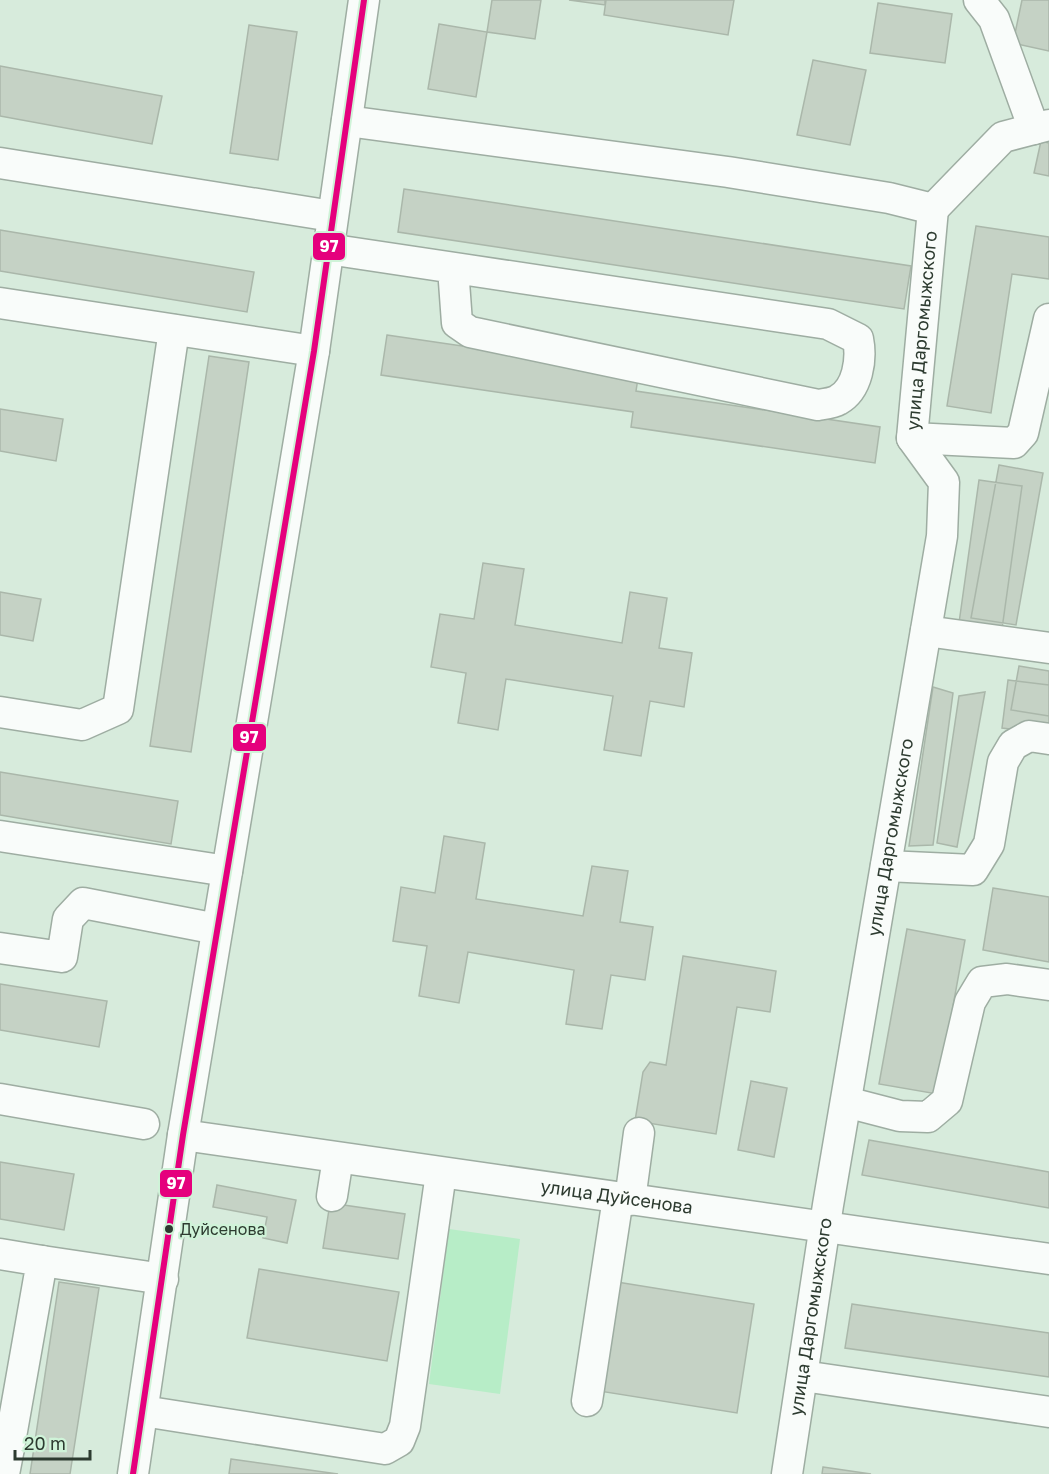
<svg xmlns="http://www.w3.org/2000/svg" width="1049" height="1474" font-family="'Golos Text',sans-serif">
<rect width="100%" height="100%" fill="#d7ebdc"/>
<path fill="#b7edc7" d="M 449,1229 L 520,1239 L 500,1394 L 429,1384 Z"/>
<path fill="#c5d2c5" stroke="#aab7aa" stroke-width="1.5" d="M 492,0 L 541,0 L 535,39 L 487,32 Z
M 569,0 L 605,0 L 605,5 Z
M 606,0 L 734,0 L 728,35 L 604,15 Z
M 1022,0 L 1049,0 L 1049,51 L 1013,43 Z
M 878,3 L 952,14 L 945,63 L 870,53 Z
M 439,24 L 487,32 L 476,97 L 428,89 Z
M 249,25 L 297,32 L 278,160 L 230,153 Z
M 813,60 L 866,70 L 850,145 L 797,135 Z
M 0,66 L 162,96 L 152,144 L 0,116 Z
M 1041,141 L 1049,143 L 1049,176 L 1034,173 Z
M 404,189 L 911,266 L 904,309 L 398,232 Z
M 976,226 L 1049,237 L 1049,279 L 1012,274 L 991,413 L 947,406 Z
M 0,230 L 254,272 L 247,312 L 0,271 Z
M 387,335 L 639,372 L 636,391 L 880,427 L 875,463 L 631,427 L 633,412 L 381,375 Z
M 209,356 L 249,362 L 191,752 L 150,746 Z
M 0,409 L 63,419 L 56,461 L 0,451 Z
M 999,465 L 1043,473 L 1016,625 L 971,618 Z
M 979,480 L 1022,486 L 1001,636 L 958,630 Z
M 483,563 L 524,569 L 515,625 L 622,643 L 630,592 L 667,598 L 659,648 L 692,653 L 684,707 L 650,701 L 641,756 L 604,750 L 613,696 L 506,679 L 498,730 L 458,723 L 466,673 L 431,667 L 440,614 L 474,619 Z
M 0,592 L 41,599 L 33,641 L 0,635 Z
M 1019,666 L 1049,671 L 1049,716 L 1011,710 Z
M 1008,680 L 1049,685 L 1049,734 L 1002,728 Z
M 933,687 L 953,693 L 933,845 L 909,846 Z
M 985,692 L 957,847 L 937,843 L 959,696 Z
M 0,772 L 178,801 L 171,844 L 0,815 Z
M 444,836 L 485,843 L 476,899 L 583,916 L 592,866 L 628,871 L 620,922 L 653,927 L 645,980 L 611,975 L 602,1029 L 566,1024 L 574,970 L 468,952 L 459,1003 L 419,996 L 427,946 L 393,941 L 401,887 L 435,893 Z
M 993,888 L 1049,897 L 1049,962 L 983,950 Z
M 907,929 L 965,940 L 937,1094 L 879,1084 Z
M 683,956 L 776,971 L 770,1012 L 737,1007 L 716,1134 L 635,1121 L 643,1072 L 650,1062 L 666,1065 Z
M 0,984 L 107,1001 L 99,1047 L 0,1030 Z
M 751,1081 L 787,1088 L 774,1157 L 738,1150 Z
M 869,1140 L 1049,1172 L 1049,1208 L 862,1175 Z
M 0,1162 L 74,1174 L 64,1230 L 0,1219 Z
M 217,1185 L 296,1200 L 287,1243 L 263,1238 L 267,1217 L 213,1207 Z
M 330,1203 L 405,1214 L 398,1259 L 323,1248 Z
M 259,1269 L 399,1292 L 387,1361 L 247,1338 Z
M 59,1282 L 99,1288 L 70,1474 L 30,1474 Z
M 617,1282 L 754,1304 L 737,1413 L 599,1391 Z
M 852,1304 L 1049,1333 L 1049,1377 L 845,1348 Z
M 231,1459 L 338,1474 L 229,1474 Z
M 823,1467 L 871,1474 L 822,1474 Z"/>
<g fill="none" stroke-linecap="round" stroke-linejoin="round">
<g stroke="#9eada2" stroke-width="33">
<g id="minor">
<path d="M 979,0 L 994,19 L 1034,129"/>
<path d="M 347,121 L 728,172 L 889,198 L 933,209"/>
<path d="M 0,163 L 332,216"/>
<path d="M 933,209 L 1003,137 L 1049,125"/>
<path d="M 328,249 L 828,324 L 858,339 C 862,359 858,389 838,400 C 833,403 824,404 818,405 L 470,332 L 457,323 L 453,268"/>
<path d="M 0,303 L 314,351"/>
<path d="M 912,438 L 1014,443 L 1023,433 L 1049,319"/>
<path d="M 926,631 L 1049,648"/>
<path d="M 0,712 L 82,725 L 118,709 L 174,330"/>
<path d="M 0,836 L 227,871"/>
<path d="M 886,866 L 973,870 L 989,844 L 1003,762 L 1013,745 L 1029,736 L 1049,739"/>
<path d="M 0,948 L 62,957 L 68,919 L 83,903 L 217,929"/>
<path d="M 0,1099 L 144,1124"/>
<path d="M 846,1102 L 900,1116 L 928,1117 L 947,1101 L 970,1002 L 982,982 L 1007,979 L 1049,985"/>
<path id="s1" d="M 183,1135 L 1049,1259"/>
<path d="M 332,1196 L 338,1158"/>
<path d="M 630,1200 L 639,1133"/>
<path d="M 0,1254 L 42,1261 L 9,1448"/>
<path d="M 42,1261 L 163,1279"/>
<path d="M 803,1376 L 1049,1412"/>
<path d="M 587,1401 L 618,1198"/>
<path d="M 143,1411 L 385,1449 L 399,1441 L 405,1426 L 441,1173"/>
<path d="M 0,1447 L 9,1448 L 4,1474"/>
<path d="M 133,1474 L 183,1135 L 314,351 L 364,0"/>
<path id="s2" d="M 787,1474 L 828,1205 L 942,536 L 944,482 L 912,438 L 933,209"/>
</g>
</g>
<use href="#minor" stroke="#f9fcfa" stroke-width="30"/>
<g stroke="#cff3d8" stroke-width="10">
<path id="bus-1" d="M 133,1474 L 183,1135 L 314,351 L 364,0"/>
</g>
<use href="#bus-1" stroke="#e5007d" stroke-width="6"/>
</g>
<circle fill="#2d3b30" stroke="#cff3d8" stroke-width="2" cx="169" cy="1229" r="5"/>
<g text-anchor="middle" stroke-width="4.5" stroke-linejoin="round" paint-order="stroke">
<g font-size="16" fill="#2d3b30" stroke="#cff3d8" text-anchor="start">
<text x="180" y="1235">Дуйсенова</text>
</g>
<g font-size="18" fill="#2d3b30" stroke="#cff3d8">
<text dy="6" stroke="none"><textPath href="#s2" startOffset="1167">улица Даргомыжского</textPath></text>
<text dy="6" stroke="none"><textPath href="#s2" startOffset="645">улица Даргомыжского</textPath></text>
<text dy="6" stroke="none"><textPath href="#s1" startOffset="438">улица Дуйсенова</textPath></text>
<text dy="6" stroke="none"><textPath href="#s2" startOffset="159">улица Даргомыжского</textPath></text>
</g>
</g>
<g stroke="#cff3d8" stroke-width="2">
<rect x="312" y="232" width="34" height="29" rx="6" fill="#e5007d"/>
<rect x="232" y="723" width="35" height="29" rx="6" fill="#e5007d"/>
<rect x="159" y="1169" width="34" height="29" rx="6" fill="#e5007d"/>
</g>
<g font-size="16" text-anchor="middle" font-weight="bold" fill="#fff">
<text x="329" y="252">97</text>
<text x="249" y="743">97</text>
<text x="176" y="1189">97</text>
</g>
<path d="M15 1450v9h75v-9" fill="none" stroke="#2d3b30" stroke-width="3"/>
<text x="24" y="1450" font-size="18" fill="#2d3b30" stroke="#cff3d8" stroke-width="4.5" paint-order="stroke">20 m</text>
</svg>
